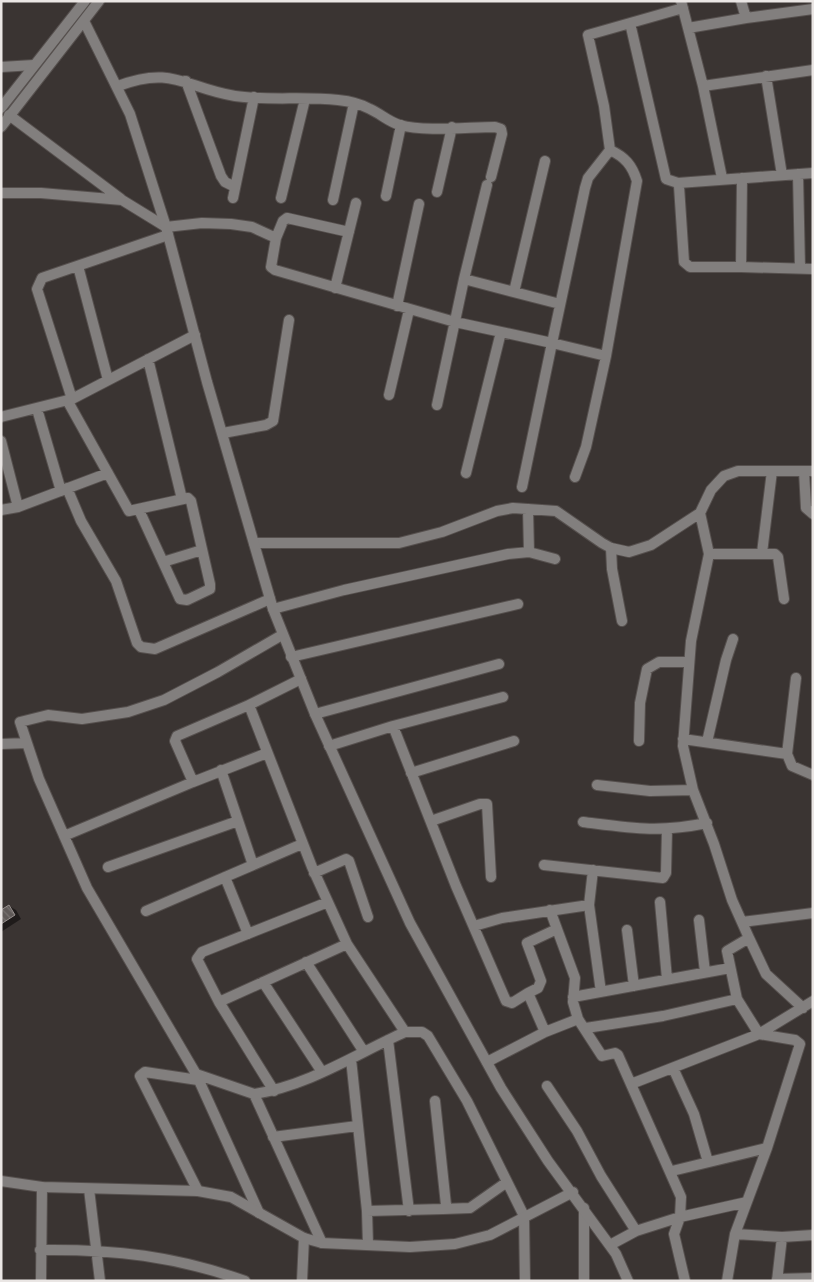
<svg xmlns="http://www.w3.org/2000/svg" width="814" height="1282" font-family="'Space Grotesk',sans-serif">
<defs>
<pattern id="building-back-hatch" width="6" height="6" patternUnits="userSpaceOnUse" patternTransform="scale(1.25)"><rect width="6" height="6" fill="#5f5957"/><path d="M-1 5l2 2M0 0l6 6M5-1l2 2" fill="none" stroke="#76716f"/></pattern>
</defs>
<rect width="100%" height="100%" fill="#3a3432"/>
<path fill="#0007" d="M 9,906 L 16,910 L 21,919 L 1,932 L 1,911 Z"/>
<path fill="url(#building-back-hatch)" stroke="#968f8d" d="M 9,905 L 15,915 L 1,924 L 1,910 Z"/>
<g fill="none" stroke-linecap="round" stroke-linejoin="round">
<g stroke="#56504e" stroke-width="12">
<path id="minor" d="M 681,1 L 688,28 L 746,18
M 741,1 L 746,18 L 813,9
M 630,23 L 666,179 L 678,183 L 679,186 L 684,262 L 690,267 L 741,267
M 688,28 L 703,86 L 722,178
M 1,67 L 34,65
M 766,76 L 782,175
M 186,81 L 221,176 L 225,182 L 235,187
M 118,86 C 173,65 185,88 235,96 C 269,101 304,96 338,100 C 348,101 361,104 370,109 C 381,114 389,122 400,125 C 424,132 469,127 495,127 L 501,129 L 502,134 L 491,177
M 703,86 L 813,70
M 9,115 L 121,199
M 610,150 C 625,157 632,165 637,181 L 606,356 L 552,343 L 585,188 L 588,178 L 610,150 L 604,106 L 588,35 L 683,8
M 798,174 L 800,268
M 742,178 L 741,267 L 813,269
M 678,183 L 813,173
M 437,192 L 452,127
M 1,193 L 41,193 L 122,200 L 166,227 L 202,223 L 231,224 L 252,227 L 276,238 L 271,267 L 275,270 L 455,322 L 552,343 L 522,487
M 386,196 L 401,125
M 233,198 L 254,97
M 281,198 L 305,99
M 333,200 L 354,103
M 276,238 L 283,221 L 287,218 L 349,232
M 78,266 L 108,380
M 464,279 L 560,304
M 335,288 L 356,203
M 514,292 L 545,161
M 397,306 L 419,204
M 148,359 L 182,499
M 389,395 L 409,310
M 72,399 L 37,289 L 42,278 L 168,235
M 67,400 L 129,511 L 188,498 L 191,501 L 210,584 L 210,589 L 187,600 L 180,599 L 139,510
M 437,405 L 464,279 L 487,185
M 37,409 L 61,491
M 1,417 L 72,399 L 195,335
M 223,433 L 266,425 L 273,421 L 289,320
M 1,441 L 18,507
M 804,471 L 806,508 L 813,514
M 466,473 L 501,332
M 575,477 L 586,447 L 606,356
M 67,488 L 81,521 L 116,581 L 137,643 L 141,647 L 155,649 L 270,599
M 528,509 L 529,552
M 1,510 L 18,507 L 108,473
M 700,513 L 709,554 L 691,641 L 683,746 L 693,790 L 714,844 L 732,900 L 749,938 L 727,951 L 737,999 L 759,1034 L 795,1040 L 800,1044 L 767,1148 L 735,1234 L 727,1281
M 254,543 L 399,543 L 442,532 L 497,511 L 513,508 L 556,511 L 602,543 L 611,548 L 629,552 L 651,545 L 700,513 L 711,490 L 724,476 L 738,471 L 813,471
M 611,548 L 612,569 L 622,621
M 762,553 L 772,471
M 709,554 L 775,554 L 778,557 L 784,599
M 163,562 L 202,550
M 273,609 L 344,590 L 508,554 L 529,552 L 555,559
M 291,657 L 518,604
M 301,679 L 249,705 L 312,867 L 347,944 L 405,1032 L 422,1032 L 428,1036 L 467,1101 L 524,1216 L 525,1281
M 315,714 L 499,664
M 393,726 L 503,697
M 683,739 L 787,754 L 792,766 L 813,775
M 639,741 L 640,703 L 647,669 L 659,662 L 689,662
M 707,742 L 726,660 L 733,639
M 1,744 L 27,743
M 329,746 L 393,726 L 456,886 L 506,1001 L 512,1003 L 528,993 L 545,1032 L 578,1019 L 602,1056 L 615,1053 L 618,1055 L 681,1197 L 680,1217 L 674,1234 L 685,1281
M 787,754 L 796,678
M 221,770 L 253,865
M 411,773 L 514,741
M 193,782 L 267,753
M 597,785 L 650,791 L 693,790
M 431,821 L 480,804 L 487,804 L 491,877
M 583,822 C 631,828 658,833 707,823
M 64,836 L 193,782 L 175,741 L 177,736 L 249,705
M 544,865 L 663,878 L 666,873 L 667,830
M 108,867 L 238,821
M 593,870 L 589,905 L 601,992
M 314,873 L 346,859 L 349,861 L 368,917
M 225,877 L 248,934
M 660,902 L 667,979
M 550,910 L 575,978 L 573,1002 L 578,1019
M 146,911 L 302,844
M 699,920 L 705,972
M 742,922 L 813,913
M 474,926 L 502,918 L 589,905
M 627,930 L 634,986
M 749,938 L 766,974 L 803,1008
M 306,962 L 364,1052
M 263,982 L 322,1072
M 528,993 L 538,988 L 541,981 L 527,943 L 557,929
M 573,997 L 730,968
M 219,1002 L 347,944
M 586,1028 L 663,1016 L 737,999
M 388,1040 L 409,1211
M 351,1059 L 367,1211 L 368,1245
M 487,1062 L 545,1032
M 673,1068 L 694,1114 L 708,1162
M 196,1074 L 254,1094
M 631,1084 L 759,1034 L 813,1001
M 547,1086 L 577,1131 L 601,1176 L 636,1231 L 610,1245
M 274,1091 L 219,1002 L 197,959 L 202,952 L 328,902
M 273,1137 L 357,1126
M 672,1171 L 767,1148
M 89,1189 L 100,1281
M 198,1191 L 140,1076 L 145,1072 L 198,1080
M 443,1209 L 470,1208 L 507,1182
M 367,1211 L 443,1209 L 446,1205 L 435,1101
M 259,1213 L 196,1074 L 87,888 L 39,779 L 20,722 L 48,715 L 82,719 L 128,712 L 164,700 L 218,672 L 282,635
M 636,1231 L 680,1217 L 747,1202
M 735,1234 L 782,1237 L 813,1235
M 322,1243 L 254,1094 C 308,1086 356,1054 405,1032
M 40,1250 C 114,1249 175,1256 245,1281
M 777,1279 L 813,1278
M 41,1281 L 42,1187
M 302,1281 L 304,1238
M 584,1281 L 584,1208
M 777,1281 L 782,1237"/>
</g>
<g stroke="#56504e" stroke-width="12">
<path id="tertiary" d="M 84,21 L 130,114 L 166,227 L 207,382 L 273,609 L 315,714 L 410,923 L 501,1088 L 548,1161 L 616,1254 L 628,1281
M 1,108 L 85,1
M 1,127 L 99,1
M 1,1181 L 42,1187 L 198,1191 L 231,1197 L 304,1238 L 322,1243 L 410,1247 L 455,1244 L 490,1235 L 573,1192"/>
</g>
<use href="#minor" stroke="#827f7e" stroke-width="10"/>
<use href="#tertiary" stroke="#827f7e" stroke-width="10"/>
</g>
<rect width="814" height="1282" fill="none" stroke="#eae6e4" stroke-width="5"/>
</svg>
